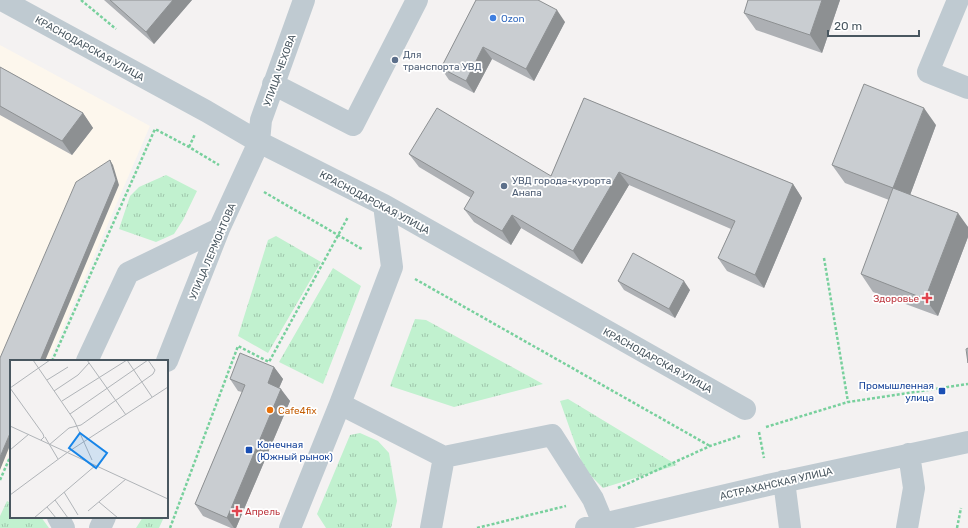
<svg xmlns="http://www.w3.org/2000/svg" width="968" height="528" font-family="Rubik,sans-serif">
<defs>
<pattern id="grass-tufts" width="24" height="20" patternUnits="userSpaceOnUse"><rect width="24" height="20" fill="#c1f1cf"/><path d="M3 7l-1-3M5 7V3M7 7l1-3M15 17l-1-3M17 17v-4M19 17l1-3" fill="none" stroke="#9fc6ab"/></pattern>
</defs>
<rect width="100%" height="100%" fill="#f4f2f2"/>
<path fill="#fdf7ed" d="M 0,45 L 150,126 L 49,361 L 11,361 L 11,449 L 0,475 Z"/>
<path fill="url(#grass-tufts)" d="M 166,175 L 197,191 L 183,220 L 174,234 L 156,242 L 119,229 L 130,196 L 139,187 Z
M 276,236 L 321,262 L 268,353 L 238,336 L 268,240 Z
M 333,268 L 361,286 L 323,384 L 279,362 Z
M 415,319 L 426,320 L 543,384 L 454,407 L 390,386 Z
M 568,399 L 677,465 L 603,488 L 584,469 L 560,401 Z
M 360,433 L 378,441 L 389,453 L 397,501 L 391,528 L 326,528 L 317,514 L 350,435 Z
M 7,501 L 11,503 L 11,517 L 41,517 L 49,528 L 0,528 L 0,516 Z
M 143,517 L 164,517 L 159,528 L 136,528 Z"/>
<g fill="none" stroke-linecap="round" stroke-linejoin="round">
<path stroke="#78d09d" stroke-width="2.5" stroke-dasharray="3 2" stroke-linecap="butt" d="M 81,0 L 116,29
M 189,147 L 195,134
M 264,192 L 362,249
M 824,258 L 848,402
M 415,279 L 710,446
M 52,361 L 155,129 L 189,147 L 219,165
M 766,427 L 848,402 L 968,384
M 759,432 L 764,458
M 0,480 L 11,455
M 618,488 L 710,446 L 740,436
M 170,528 L 238,346 L 269,362 L 348,217
M 477,528 L 566,506
M 957,528 L 961,508"/>
<path stroke="#bfcad1" stroke-width="22" d="M 2,0 L 206,111 L 259,142 L 384,205 L 745,409
M 958,0 L 928,72 L 968,88
M 273,84 L 353,125 L 417,0
M 87,361 L 128,273 L 219,229
M 167,361 L 219,229 L 259,142 L 261,120 L 304,0
M 340,404 L 444,457 L 552,435 L 593,499 L 603,523
M 784,481 L 790,528
M 58,517 L 64,528
M 100,528 L 105,517
M 290,528 L 340,404 L 392,267 L 384,205
M 431,528 L 444,457
M 586,528 L 768,485 L 968,442
M 907,528 L 914,488 L 909,454"/>
</g>
<path fill="#adb0b4" d="M 104,0 L 192,0 L 154,44 Z
M 476,0 L 565,22 L 534,81 L 492,59 L 474,93 L 449,80 L 441,68 Z
M 748,0 L 840,0 L 822,53 L 756,30 L 744,13 Z
M 0,67 L 83,113 L 93,128 L 72,155 L 0,115 Z
M 584,98 L 793,184 L 802,198 L 764,288 L 727,271 L 718,258 L 731,229 L 629,185 L 582,264 L 521,228 L 511,245 L 474,222 L 464,209 L 471,198 L 419,167 L 409,154 L 551,176 Z
M 936,125 L 910,195 L 968,227 L 968,237 L 938,316 L 873,292 L 861,274 L 889,200 L 845,183 L 832,165 Z
M 618,281 L 690,290 L 675,318 L 624,290 Z
M 274,367 L 283,379 L 279,388 L 290,401 L 236,528 L 231,528 L 203,516 L 195,504 L 242,392 L 238,391 L 230,379 Z"/>
<path fill="#8d9092" d="M 173,0 L 192,0 L 154,44 L 146,32 Z
M 822,0 L 840,0 L 822,53 L 810,35 Z
M 557,10 L 565,22 L 534,81 L 526,69 Z
M 483,47 L 492,59 L 474,93 L 466,81 Z
M 924,108 L 936,125 L 906,206 L 893,188 Z
M 83,113 L 93,128 L 72,155 L 62,141 Z
M 110,160 L 113,165 L 119,185 L 45,361 L 40,361 Z
M 619,172 L 629,185 L 582,264 L 573,251 Z
M 793,184 L 802,198 L 764,288 L 755,275 Z
M 958,213 L 968,227 L 968,237 L 938,316 L 925,299 Z
M 512,215 L 521,228 L 511,245 L 502,231 Z
M 684,281 L 690,290 L 675,318 L 669,309 Z
M 274,367 L 283,379 L 276,395 L 268,383 Z
M 281,389 L 290,401 L 236,528 L 234,528 L 227,518 Z
M 11,431 L 11,443 L 0,470 L 0,457 Z"/>
<path fill="#c9cdd1" stroke="#8d9092" d="M 110,0 L 173,0 L 146,32 Z
M 476,0 L 538,0 L 557,10 L 526,69 L 483,47 L 466,81 L 441,68 Z
M 748,0 L 822,0 L 810,35 L 744,13 Z
M 0,67 L 83,113 L 62,141 L 0,106 Z
M 864,84 L 924,108 L 893,188 L 832,165 Z
M 584,98 L 793,184 L 755,275 L 718,258 L 735,221 L 619,172 L 573,251 L 512,215 L 502,231 L 464,209 L 474,192 L 409,154 L 437,108 L 551,176 Z
M 110,160 L 116,180 L 40,361 L 11,361 L 11,431 L 0,457 L 0,358 L 76,182 Z
M 893,188 L 958,213 L 925,299 L 861,274 Z
M 633,253 L 684,281 L 669,309 L 618,281 Z
M 968,348 L 968,363 L 966,349 Z
M 240,353 L 274,367 L 268,383 L 281,389 L 227,518 L 195,504 L 245,385 L 230,379 Z"/>
<circle fill="#3f7fe0" stroke="#fff" stroke-width="1.5" cx="493" cy="18" r="4"/>
<g fill="#5c6f8a" stroke="#fff" stroke-width="1.5">
<circle cx="395" cy="60" r="4"/>
<circle cx="504" cy="186" r="4"/>
</g>
<g fill="#e0444e" stroke="#fff" stroke-width="1.5">
<path d="M925 292h4v4h4v4h-4v4h-4v-4h-4v-4h4z"/>
<path d="M235 505h4v4h4v4h-4v4h-4v-4h-4v-4h4z"/>
</g>
<g fill="#1a4fb4" stroke="#fff" stroke-width="1.5">
<rect x="938" y="387" width="8" height="8" rx="2"/>
<rect x="245" y="446" width="8" height="8" rx="2"/>
</g>
<circle fill="#e8710a" stroke="#fff" stroke-width="1.5" cx="270" cy="410" r="4"/>
<g text-anchor="middle" stroke-width="3.5" stroke-linejoin="round" paint-order="stroke">
<g font-size="10" fill="#366cbe" stroke="#fff" text-anchor="start">
<text x="501" y="22">Ozon</text>
</g>
<g font-size="10" fill="#495760" stroke="#fff">
<text transform="translate(90 48) rotate(29)" y="4">КРАСНОДАРСКАЯ УЛИЦА</text>
<text transform="translate(279 70) rotate(-70)" y="4">УЛИЦА ЧЕХОВА</text>
<text transform="translate(375 202) rotate(28)" y="4">КРАСНОДАРСКАЯ УЛИЦА</text>
<text transform="translate(212 251) rotate(-67)" y="4">УЛИЦА ЛЕРМОНТОВА</text>
<text transform="translate(658 360) rotate(29)" y="4">КРАСНОДАРСКАЯ УЛИЦА</text>
<text transform="translate(776 483) rotate(-13)" y="4">АСТРАХАНСКАЯ УЛИЦА</text>
</g>
<g font-size="10" fill="#4e5e75" stroke="#fff" text-anchor="start">
<text x="403" y="58">Для<tspan x="403" dy="12">транспорта УВД</tspan></text>
<text x="512" y="184">УВД города-курорта<tspan x="512" dy="12">Анапа</tspan></text>
</g>
<g font-size="10" fill="#be3a42" stroke="#fff" text-anchor="end">
<text x="919" y="302">Здоровье</text>
<text x="245" y="515" text-anchor="start">Апрель</text>
</g>
<g font-size="10" fill="#164399" stroke="#fff" text-anchor="end">
<text x="934" y="389">Промышленная<tspan x="934" dy="12">улица</tspan></text>
<text x="257" y="448" text-anchor="start">Конечная<tspan x="257" dy="12">(Южный рынок)</tspan></text>
</g>
<g font-size="10" fill="#c56008" stroke="#fff" text-anchor="start">
<text x="278" y="414">Cafe4fix</text>
</g>
</g>
<g transform="translate(10 360)">
<rect width="158" height="158" fill="#f4f2f2"/>
<path fill="none" stroke="#b0b4b8" stroke-width="1" d="M 23,0 L 64,60 L 82,100M 77,0 L 116,55M 117,0 L 142,37M 37,20 L 58,7M 0,28 L 33,74 L 34,77 L 31,80M 0,28 L 40,0M 44,31 L 68,15 L 79,3M 52,41 L 117,0M 60,54 L 138,0M 0,66 L 158,139M 35,77 L 48,99M 39,85 L 59,68 L 71,65 L 143,14 L 145,10 L 138,0M 0,90 L 19,74M 54,132 L 68,155M 0,135 L 58,92 L 158,27M 45,140 L 58,158M 89,142 L 108,158M 37,147 L 46,158M 78,151 L 116,119M 24,158 L 86,105"/>
<path fill="#1785e8" fill-opacity="0.15" stroke="#1785e8" stroke-width="2" d="M 70,73 L 97,93 L 86,108 L 59,88 Z"/>
<rect width="158" height="158" fill="none" stroke="#495760" stroke-width="2"/>
</g>
<path d="M828 30v6h91v-6" fill="none" stroke="#495760" stroke-width="2"/>
<text x="834" y="30" font-size="12" fill="#495760" stroke="#ffffff" stroke-width="3" paint-order="stroke">20 m</text>
</svg>
